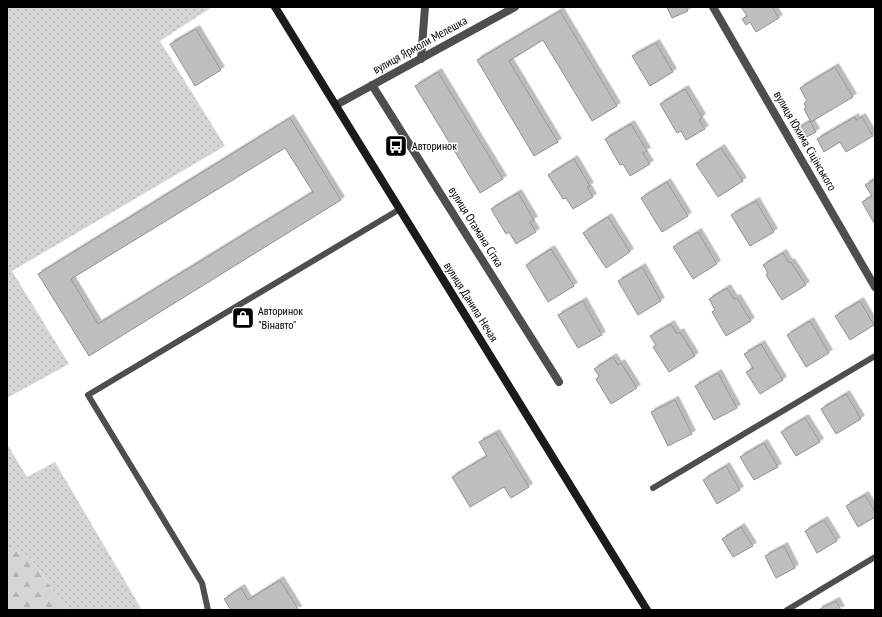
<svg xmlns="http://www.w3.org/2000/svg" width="882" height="617" font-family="'PT Sans Narrow',sans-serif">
<defs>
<pattern id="grass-dots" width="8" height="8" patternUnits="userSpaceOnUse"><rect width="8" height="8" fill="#d5d5d5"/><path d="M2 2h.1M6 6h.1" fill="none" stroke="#b5b5b5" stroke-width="1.8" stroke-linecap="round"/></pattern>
<pattern id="forest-firs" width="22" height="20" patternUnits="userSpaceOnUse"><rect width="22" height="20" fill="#d5d5d5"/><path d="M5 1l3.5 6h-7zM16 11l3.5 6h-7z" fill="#b5b5b5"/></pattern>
<filter id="shadow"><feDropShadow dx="3.5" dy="-3.5" stdDeviation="0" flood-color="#0004"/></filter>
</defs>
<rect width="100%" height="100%" fill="#fff"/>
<path fill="url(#grass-dots)" d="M 7,7 L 212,7 L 160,41 L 225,146 L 12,271 L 69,364 L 7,398 Z
M 7,444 L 27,477 L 55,462 L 142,610 L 67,610 L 31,559 L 14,550 L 7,548 Z"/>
<path fill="url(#forest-firs)" d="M 7,548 L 14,550 L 31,559 L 67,610 L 7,610 Z"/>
<path fill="#bebebe" stroke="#929292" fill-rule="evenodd" filter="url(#shadow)" d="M 667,7 L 686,7 L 688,11 L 672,18 Z
M 741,7 L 772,7 L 779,18 L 756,32 L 750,22 L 746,25 L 742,19 L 747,16 Z
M 560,11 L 617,106 L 592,121 L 543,40 L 509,61 L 558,142 L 534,156 L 477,60 Z
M 196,29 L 221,70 L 195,86 L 170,44 Z
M 656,43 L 673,72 L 650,86 L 632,56 Z
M 835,67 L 853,97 L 811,122 L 804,109 L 806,108 L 804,103 L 807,101 L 800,88 Z
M 438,72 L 503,179 L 480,193 L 415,86 Z
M 685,89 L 702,117 L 699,120 L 705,129 L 686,140 L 681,131 L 677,133 L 660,104 Z
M 855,117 L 856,120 L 862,117 L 873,136 L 846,152 L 840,142 L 824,152 L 817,139 Z
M 290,118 L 341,200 L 89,356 L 38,274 ZM 285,148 L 313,192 L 98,324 L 71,279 Z
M 810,121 L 816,132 L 801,140 L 795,130 Z
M 631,124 L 647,151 L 643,153 L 650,164 L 630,176 L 623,164 L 620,165 L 605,139 Z
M 721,148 L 743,181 L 718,197 L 696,164 Z
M 574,159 L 590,186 L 587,187 L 593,197 L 573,209 L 566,198 L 563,199 L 548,175 Z
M 875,179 L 875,223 L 874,223 L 862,202 L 872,196 L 865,185 Z
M 667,182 L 688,216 L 662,232 L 641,198 Z
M 518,193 L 534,220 L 530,222 L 536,232 L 516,244 L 509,232 L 506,234 L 491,209 Z
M 756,201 L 774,232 L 750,246 L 731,215 Z
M 608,217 L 630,252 L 606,268 L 583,233 Z
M 698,232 L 717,264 L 693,279 L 673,247 Z
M 551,249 L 574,286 L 548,302 L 526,265 Z
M 783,253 L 789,263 L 791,262 L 806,285 L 782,300 L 766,275 L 768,273 L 763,265 Z
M 642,267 L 661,301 L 638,315 L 618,281 Z
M 727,288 L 734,299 L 737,298 L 751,321 L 726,336 L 712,312 L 715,310 L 709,299 Z
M 583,301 L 602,335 L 578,348 L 558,315 Z
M 860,301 L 874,325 L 850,340 L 835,316 Z
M 810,321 L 829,353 L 806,367 L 787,335 Z
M 671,324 L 677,334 L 680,332 L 695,356 L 669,372 L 653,347 L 656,345 L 650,336 Z
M 761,344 L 783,380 L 760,394 L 746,372 L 753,368 L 744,354 Z
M 613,357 L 618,365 L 621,363 L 637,388 L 611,404 L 596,379 L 599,376 L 594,369 Z
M 718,373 L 737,408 L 714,420 L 695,386 Z
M 846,394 L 861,419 L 836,434 L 821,409 Z
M 675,400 L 692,434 L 668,446 L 651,412 Z
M 805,418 L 820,442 L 796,456 L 781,432 Z
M 496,433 L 529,487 L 511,498 L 504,487 L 470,507 L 452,477 L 487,456 L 479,442 Z
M 764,443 L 778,467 L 754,480 L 740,457 Z
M 726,466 L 740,490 L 717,504 L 703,480 Z
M 865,495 L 875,512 L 875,517 L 858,527 L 846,506 Z
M 824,520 L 837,541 L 817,553 L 805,531 Z
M 741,527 L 753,546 L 733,557 L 722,539 Z
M 784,546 L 795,568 L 776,578 L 765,556 Z
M 280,580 L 298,609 L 297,610 L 231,610 L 224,599 L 241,588 L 248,600 Z
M 836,601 L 841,610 L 818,610 Z"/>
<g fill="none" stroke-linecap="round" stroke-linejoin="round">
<path stroke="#4e4e4e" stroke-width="6" d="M 653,488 L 875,356
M 208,610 L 202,583 L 88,395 L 400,209
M 787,610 L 875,557"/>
<path stroke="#4e4e4e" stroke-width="8" d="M 713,7 L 875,287
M 421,59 L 425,7
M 372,85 L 559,382
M 336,105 L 515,7"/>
<path stroke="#1b1b1b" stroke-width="8" d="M 275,7 L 647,610"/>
</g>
<defs>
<g id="bus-square" transform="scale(1.15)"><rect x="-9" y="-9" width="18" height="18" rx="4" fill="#000" stroke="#fff"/><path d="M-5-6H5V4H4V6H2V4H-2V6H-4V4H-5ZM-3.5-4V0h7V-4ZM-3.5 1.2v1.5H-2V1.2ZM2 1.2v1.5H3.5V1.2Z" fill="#fff"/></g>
<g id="shop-square" transform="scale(1.15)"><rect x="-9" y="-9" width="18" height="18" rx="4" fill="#000" stroke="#fff"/><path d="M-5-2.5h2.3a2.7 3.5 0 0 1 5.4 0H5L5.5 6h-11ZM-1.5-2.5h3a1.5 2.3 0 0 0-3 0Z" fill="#fff"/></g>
</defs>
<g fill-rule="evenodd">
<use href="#bus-square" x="396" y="146"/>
<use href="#shop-square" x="243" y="318"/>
</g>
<g text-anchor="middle" stroke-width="3" stroke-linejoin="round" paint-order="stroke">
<g font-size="12" fill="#000" stroke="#fff">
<text transform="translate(420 45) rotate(-29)" y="4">вулиця Ярмоли Мелешка</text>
<text transform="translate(805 141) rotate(60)" y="4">вулиця Юхима Сіцінського</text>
<text transform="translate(476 227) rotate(58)" y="4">вулиця Отамана Сітка</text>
<text transform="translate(471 302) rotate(58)" y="4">вулиця Данила Нечая</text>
</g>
<g font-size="12" fill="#000" stroke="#fff" text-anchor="start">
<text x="412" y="150">Авторинок</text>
<text x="258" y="315">Авторинок<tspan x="258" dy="14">"Вінавто"</tspan></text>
</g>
</g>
<rect width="882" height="617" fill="none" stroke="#000000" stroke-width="16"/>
</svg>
